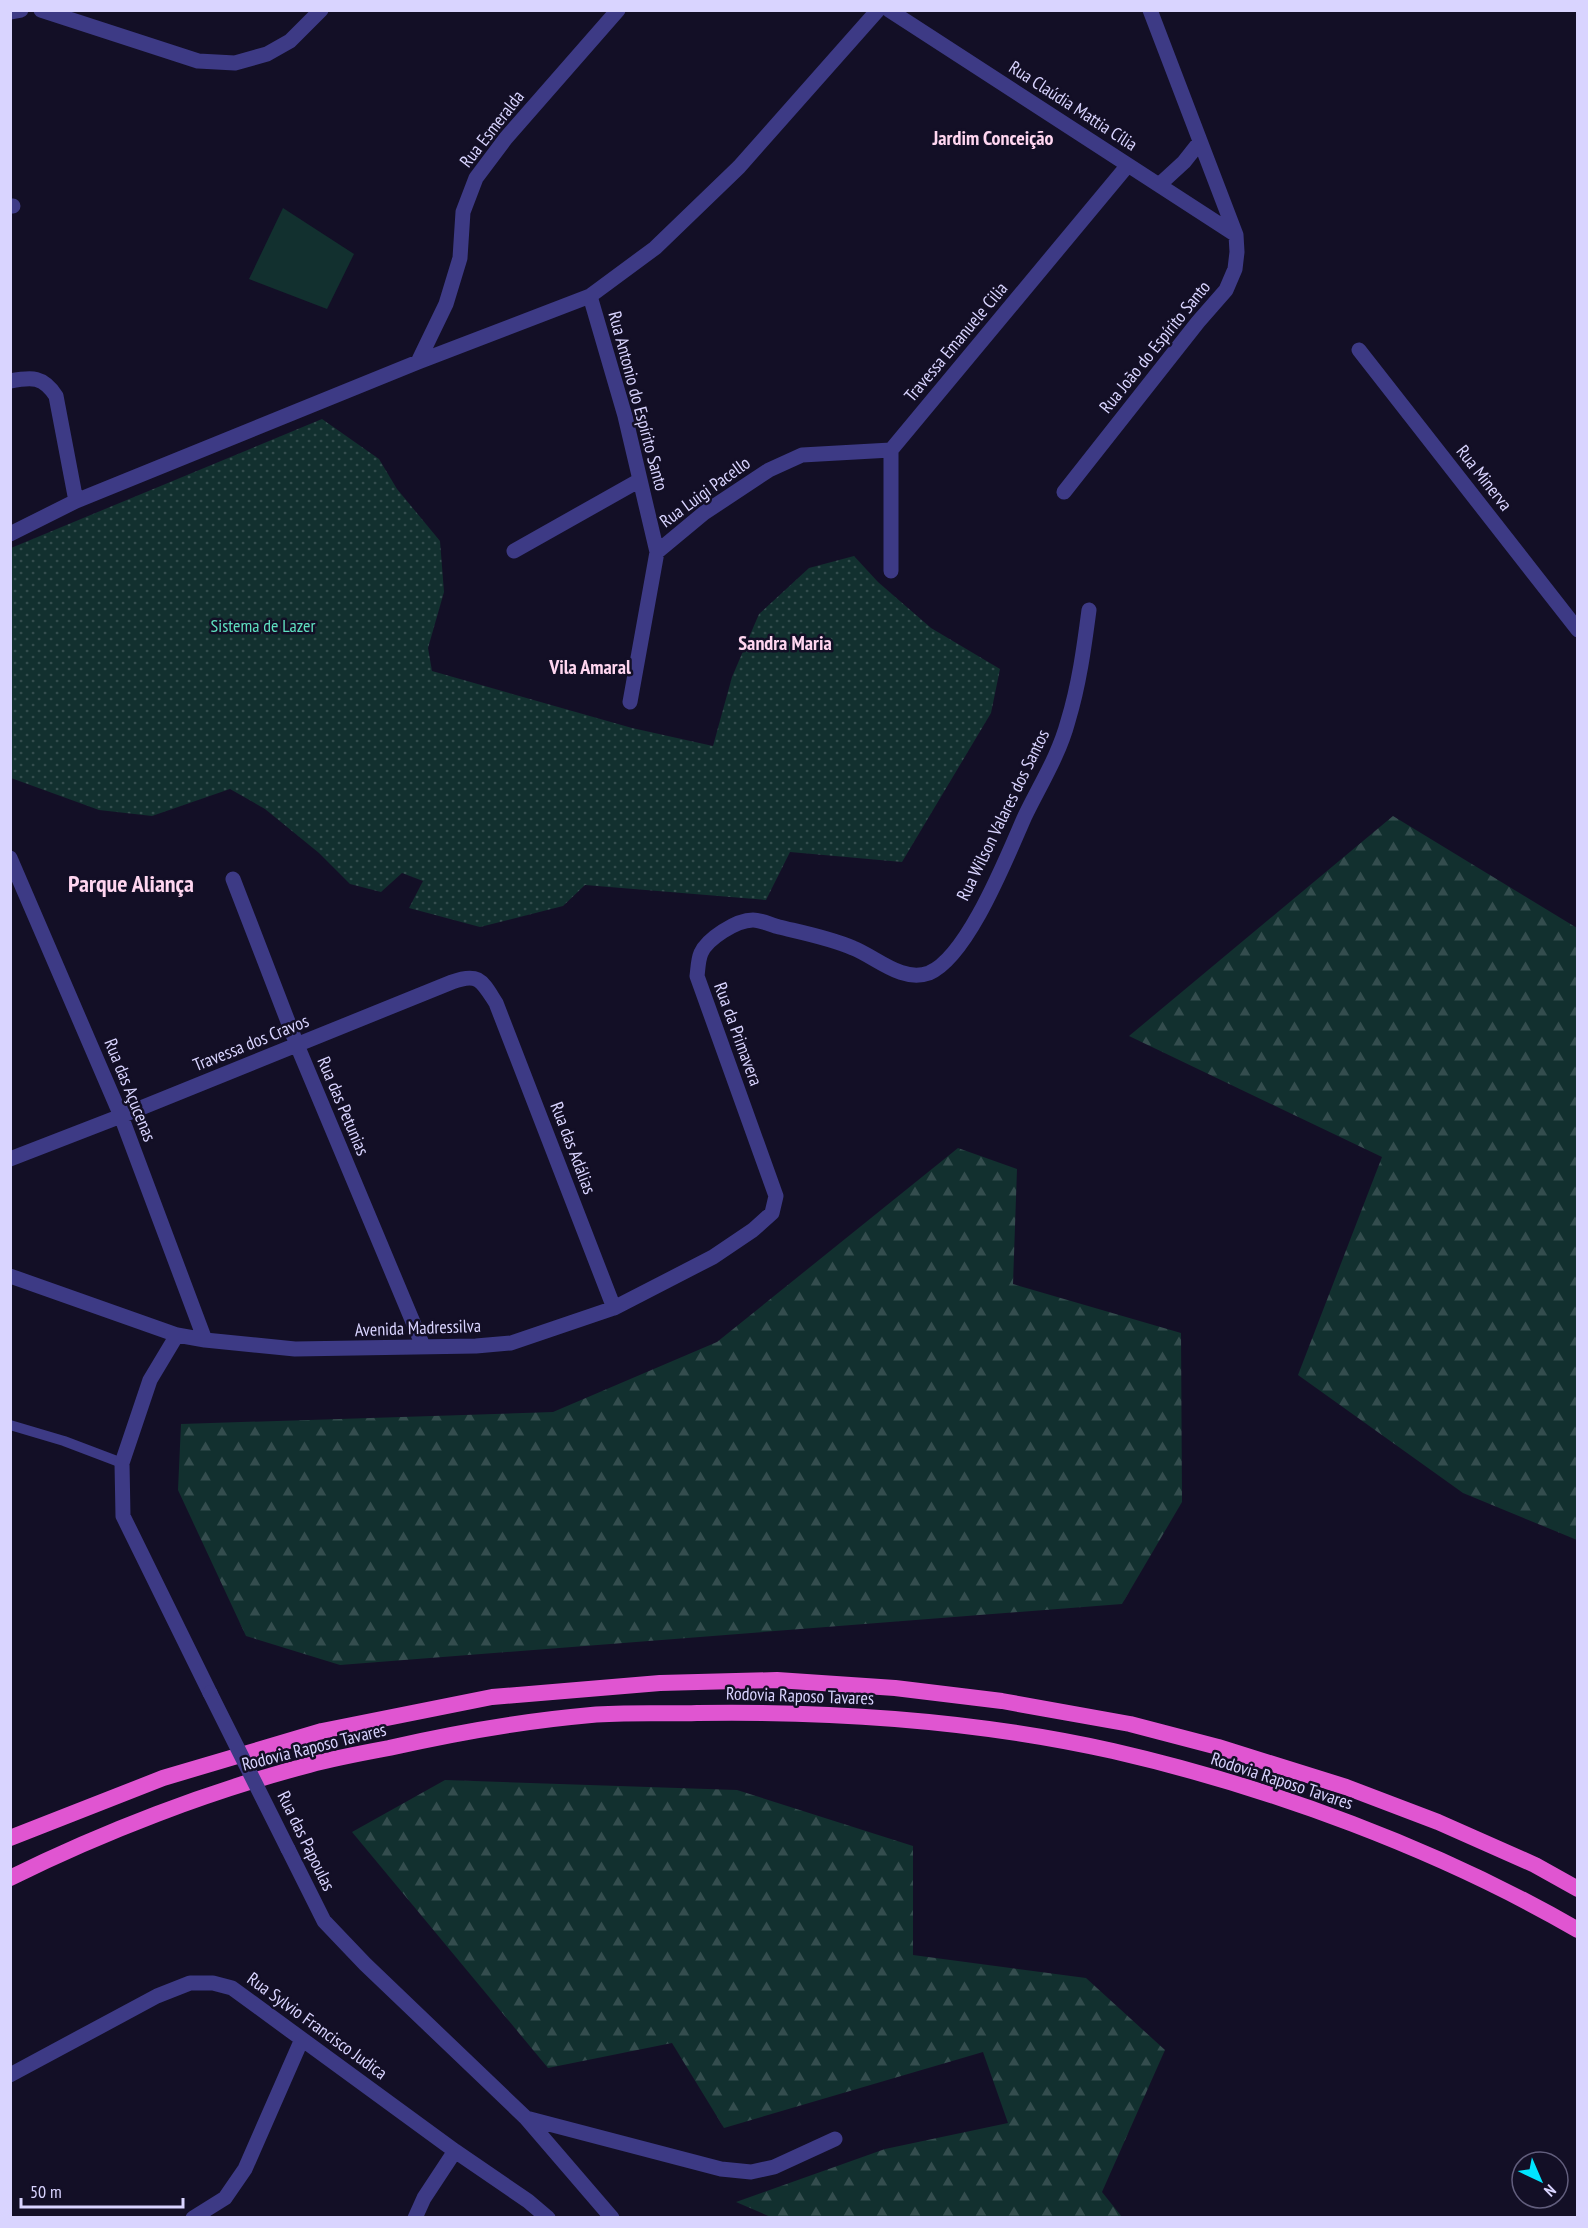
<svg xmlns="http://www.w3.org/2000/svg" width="1588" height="2228" font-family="'PT Sans Narrow',sans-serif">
<defs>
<pattern id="grass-dots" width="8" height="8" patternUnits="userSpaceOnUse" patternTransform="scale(1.5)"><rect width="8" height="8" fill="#12302f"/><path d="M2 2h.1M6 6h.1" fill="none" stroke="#344d4e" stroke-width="1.8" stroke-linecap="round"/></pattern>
<pattern id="forest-firs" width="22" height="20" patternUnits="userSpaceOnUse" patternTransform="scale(1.5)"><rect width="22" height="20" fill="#12302f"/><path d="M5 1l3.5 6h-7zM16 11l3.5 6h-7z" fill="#344d4e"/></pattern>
</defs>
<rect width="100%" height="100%" fill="#130f26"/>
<path fill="url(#grass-dots)" d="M 322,419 L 379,459 L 397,489 L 440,541 L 444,592 L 428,648 L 432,671 L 632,728 L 713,746 L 732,677 L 759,614 L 809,568 L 854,556 L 878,582 L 931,628 L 1000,669 L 991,713 L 902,862 L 790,852 L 766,900 L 585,885 L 563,906 L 480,927 L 409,908 L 423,881 L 402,873 L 381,892 L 350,884 L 319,853 L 265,809 L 230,789 L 152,816 L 99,810 L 11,778 L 11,548 Z"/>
<path fill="url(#forest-firs)" d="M 1393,816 L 1577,928 L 1577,1540 L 1463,1493 L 1298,1375 L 1382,1157 L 1129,1036 Z
M 958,1148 L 1017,1169 L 1013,1284 L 1181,1333 L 1182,1502 L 1122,1604 L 340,1665 L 246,1636 L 178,1490 L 181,1424 L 553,1412 L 717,1342 Z
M 445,1780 L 737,1790 L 913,1846 L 913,1955 L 1086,1978 L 1165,2050 L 1102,2192 L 1122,2217 L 773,2218 L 736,2202 L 885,2149 L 1008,2123 L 983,2052 L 724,2128 L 672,2043 L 548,2068 L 352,1832 Z"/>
<path fill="#12302f" d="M 283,208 L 354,254 L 327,309 L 249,279 Z"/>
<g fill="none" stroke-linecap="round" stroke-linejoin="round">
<path stroke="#3d3a85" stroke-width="10" d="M 10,1425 L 64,1441 L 122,1463"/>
<path stroke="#3d3a85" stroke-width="15" d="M 41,10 L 198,61 L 235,63 L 267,54 L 290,41 L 321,10
M 889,10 L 1236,235
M 10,12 L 21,10
M 1159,185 L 1184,162 L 1199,143
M 10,206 L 13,206
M 590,296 L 625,416 L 657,552
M 1359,350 L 1578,630
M 418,362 L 446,304 L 460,258 L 463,212 L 476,178 L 506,138 L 618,10
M 10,381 C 32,377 43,376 56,396 L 76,501
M 1064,492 L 1198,322 L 1226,290 L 1235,269 L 1237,252 L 1236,235 L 1150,10
M 10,534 L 76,501 L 418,362 L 590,296 L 655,248 L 739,167 L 878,10
M 514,551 L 640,480
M 891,571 L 891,450 L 1128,165
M 630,702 L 657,552 L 704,513 L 769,470 L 802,455 L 891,450
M 10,858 L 121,1116 L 205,1340
M 233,879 L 297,1045 L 423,1346
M 10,1159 L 121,1116 L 452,982 C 479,972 482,981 496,1003 L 614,1308
M 10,1276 L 177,1335 L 205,1340 L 295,1349 L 476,1346 L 511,1343 L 614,1308 L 713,1257 L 753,1230 L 772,1213 L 776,1196 L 697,976 C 698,969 698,960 701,953 C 707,939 736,920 753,920 C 761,920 771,925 779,927 C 804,933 830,938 853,948 C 876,957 902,983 929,973 C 968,957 1008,854 1025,816 C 1040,785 1059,755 1068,721 C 1079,685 1084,648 1089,610
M 177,1335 L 150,1380 L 122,1463 L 123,1516 L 210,1693
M 288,1849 L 324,1921 L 365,1964 L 526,2118 L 612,2218
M 10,2075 L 157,1996 L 190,1983 L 213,1983 L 232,1988 L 455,2151 L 528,2201 L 548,2218
M 526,2118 L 721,2169 L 751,2172 L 774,2167 L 835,2139
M 193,2218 L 225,2198 L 245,2169 L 302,2039
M 415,2218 L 424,2198 L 455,2151"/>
<path stroke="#e055d1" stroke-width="16" d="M 10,1838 L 163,1778 L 322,1731 L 492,1697 L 660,1683 L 777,1680 L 895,1688 L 1002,1701 L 1130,1724 L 1218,1747 L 1346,1787 L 1438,1822 L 1535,1865 L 1578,1889
M 10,1878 C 103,1832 209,1791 309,1765 C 335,1758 362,1753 389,1748 C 455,1733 523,1721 591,1715 C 626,1712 662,1714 697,1713 C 834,1711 979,1721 1113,1751 C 1270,1787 1438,1849 1578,1930"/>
<path stroke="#3d3a85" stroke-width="15" d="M 210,1693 L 288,1849"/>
</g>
<g text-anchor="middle" stroke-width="5" stroke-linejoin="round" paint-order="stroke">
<g font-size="18" fill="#d9d4ff" stroke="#130f26">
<text transform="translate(1073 106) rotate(33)" y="6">Rua Claúdia Mattia Cília</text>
<text transform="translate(492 129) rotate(-52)" y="6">Rua Esmeralda</text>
<text transform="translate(956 342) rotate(-50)" y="6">Travessa Emanuele Cilia</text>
<text transform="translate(1155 347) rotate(-51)" y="6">Rua João do Espírito Santo</text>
<text transform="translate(638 401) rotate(75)" y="6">Rua Antonio do Espírito Santo</text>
<text transform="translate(1484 478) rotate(52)" y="6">Rua Minerva</text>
<text transform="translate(705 492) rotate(-36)" y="6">Rua Luigi Pacello</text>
<text transform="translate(1003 815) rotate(-64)" y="6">Rua Wilson Valares dos Santos</text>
<text transform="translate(738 1034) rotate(70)" y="6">Rua da Primavera</text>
<text transform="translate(251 1043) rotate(-22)" y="6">Travessa dos Cravos</text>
<text transform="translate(130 1090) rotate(68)" y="6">Rua das Açucenas</text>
<text transform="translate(343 1106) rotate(67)" y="6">Rua das Petunias</text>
<text transform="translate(573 1148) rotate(69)" y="6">Rua das Adálias</text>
<text transform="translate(418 1328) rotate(-2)" y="6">Avenida Madressilva</text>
<text transform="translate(800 1696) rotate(2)" y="6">Rodovia Raposo Tavares</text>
<text transform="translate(314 1747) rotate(-14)" y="6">Rodovia Raposo Tavares</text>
<text transform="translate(1282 1781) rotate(18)" y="6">Rodovia Raposo Tavares</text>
<text transform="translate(306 1841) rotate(64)" y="6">Rua das Papoulas</text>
<text transform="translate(317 2026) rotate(36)" y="6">Rua Sylvio Francisco Judica</text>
</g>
<g font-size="18" fill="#5fe0c0" stroke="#130f26">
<text x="263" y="632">Sistema de Lazer</text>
</g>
<g font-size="20" font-weight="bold" fill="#ffd6f0" stroke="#130f26">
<text x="993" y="145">Jardim Conceição</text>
<text x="785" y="650">Sandra Maria</text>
<text x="590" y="674">Vila Amaral</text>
</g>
<g font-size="24" font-weight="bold" fill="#ffd6f0" stroke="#130f26">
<text x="131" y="892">Parque Aliança</text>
</g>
</g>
<rect width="1588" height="2228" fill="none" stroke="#d9d4ff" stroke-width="24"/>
<g transform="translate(1540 2180) rotate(136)"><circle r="28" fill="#130f26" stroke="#625e7d" stroke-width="1.5"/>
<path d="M0-4.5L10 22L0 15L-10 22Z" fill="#00e5ff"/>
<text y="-9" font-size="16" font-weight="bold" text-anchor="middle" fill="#d9d4ff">N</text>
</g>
<path d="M21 2198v9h162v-9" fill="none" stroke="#d9d4ff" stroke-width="3"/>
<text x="30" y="2198" font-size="18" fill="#d9d4ff" stroke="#130f26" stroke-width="4.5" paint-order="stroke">50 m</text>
</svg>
